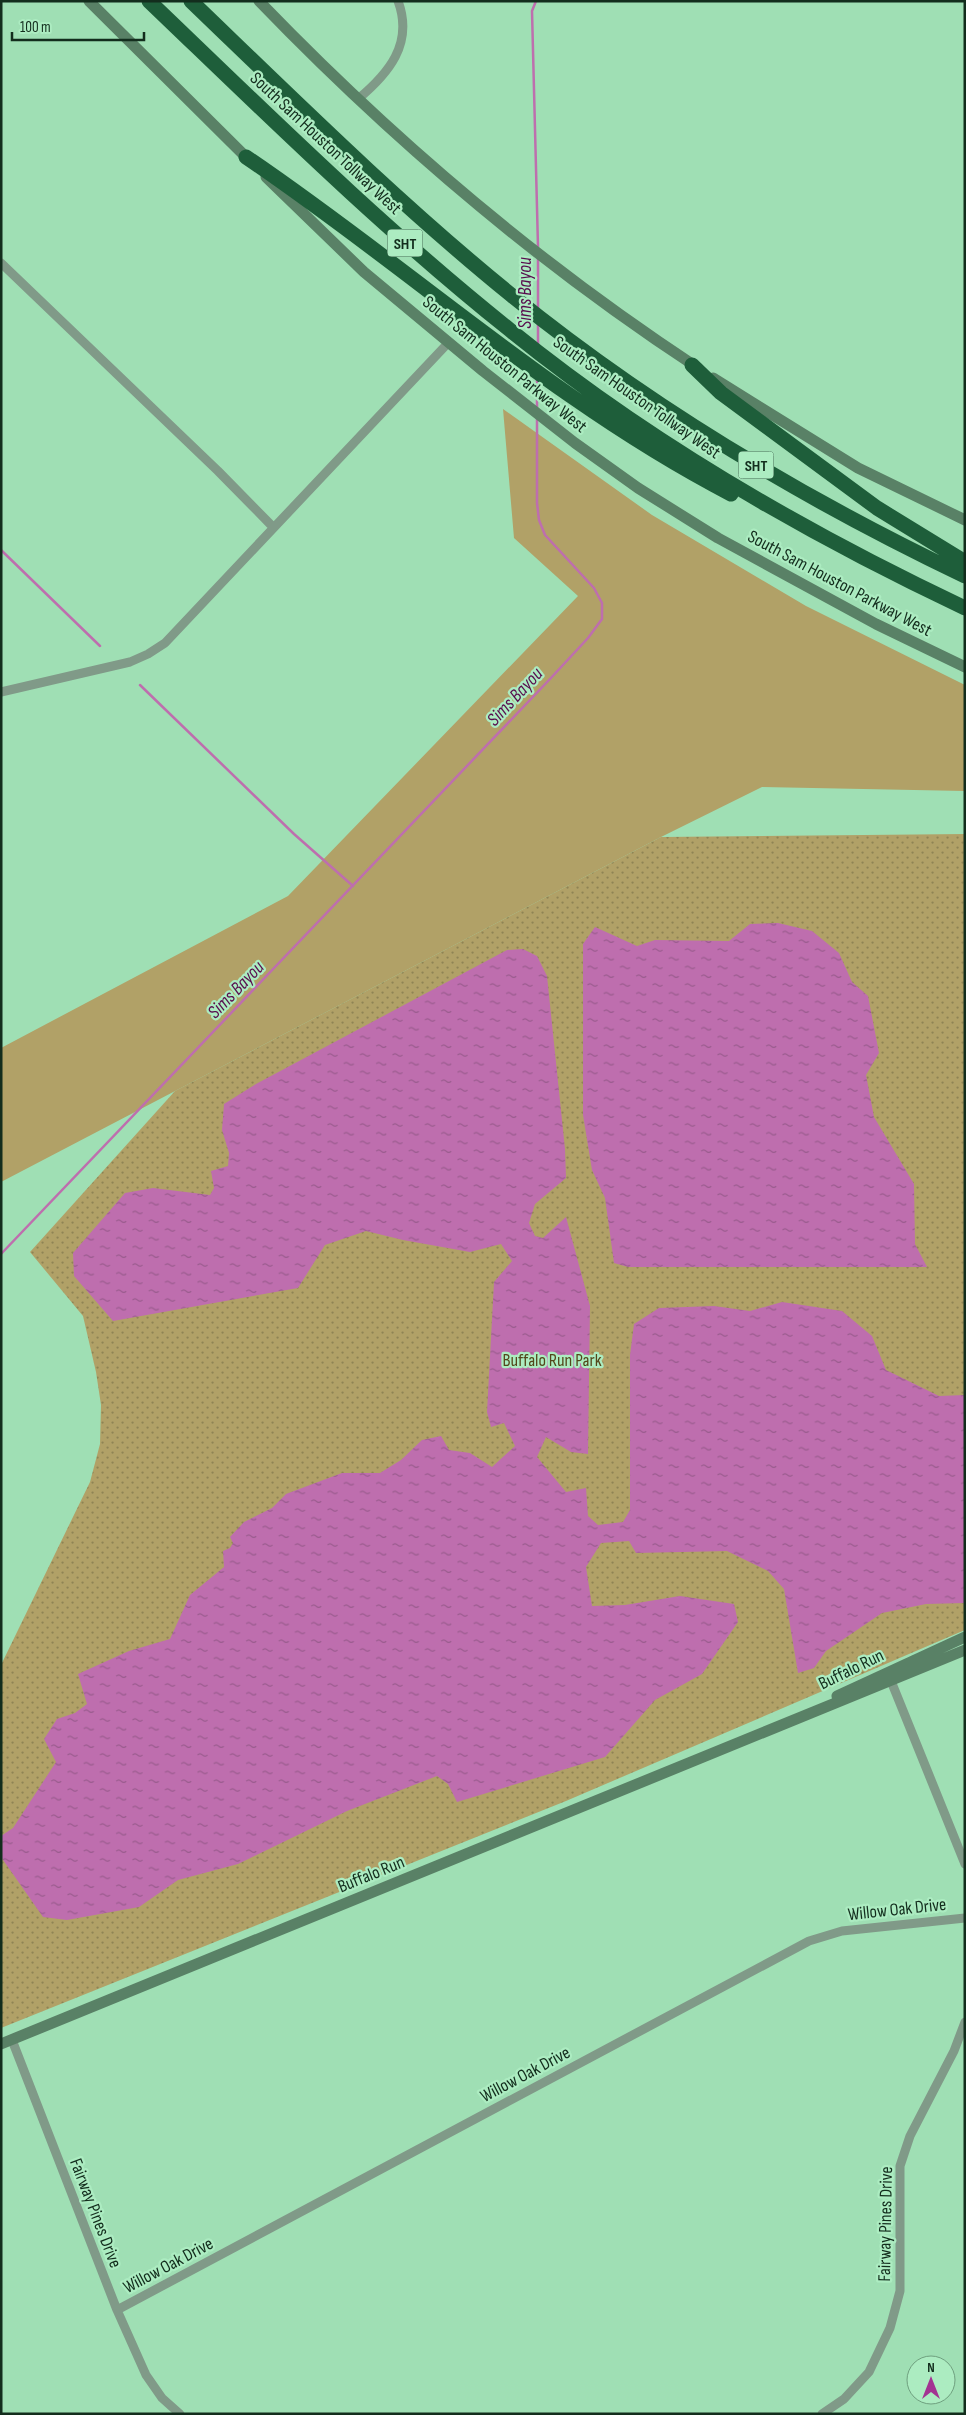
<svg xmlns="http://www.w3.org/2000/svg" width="966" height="2415" font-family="'Sofia Sans Condensed',sans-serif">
<defs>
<pattern id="park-dots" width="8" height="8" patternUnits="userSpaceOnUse" patternTransform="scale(1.25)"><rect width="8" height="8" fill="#b1a167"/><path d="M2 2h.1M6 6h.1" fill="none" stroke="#8f8454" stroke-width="1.8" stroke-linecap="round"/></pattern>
<pattern id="water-ripples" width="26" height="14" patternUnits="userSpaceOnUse" patternTransform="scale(1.25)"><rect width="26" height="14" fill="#be6eae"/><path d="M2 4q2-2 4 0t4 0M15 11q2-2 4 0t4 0" fill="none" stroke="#995b8d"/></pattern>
</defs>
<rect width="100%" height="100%" fill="#9fdfb4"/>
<path fill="#b1a167" d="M 503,409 L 652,515 L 806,606 L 965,685 L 965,791 L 762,787 L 661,837 L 1,1182 L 1,1048 L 288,896 L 578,596 L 514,538 Z"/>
<path fill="url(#park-dots)" d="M 965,834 L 965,1630 L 566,1801 L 1,2028 L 1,1665 L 90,1482 L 100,1444 L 101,1405 L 96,1372 L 83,1316 L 30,1252 L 175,1091 L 661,837 Z"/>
<path fill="url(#water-ripples)" d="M 778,923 L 812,931 L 839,953 L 852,982 L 868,996 L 879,1053 L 866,1075 L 874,1117 L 914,1184 L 915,1244 L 927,1267 L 628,1267 L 614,1263 L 605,1198 L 592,1170 L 583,1115 L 583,944 L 595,927 L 637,946 L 655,940 L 729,941 L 750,924 Z
M 523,949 L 537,956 L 547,976 L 565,1149 L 566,1178 L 535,1204 L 529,1223 L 535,1236 L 543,1238 L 566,1217 L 590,1306 L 588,1454 L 571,1452 L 546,1437 L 537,1457 L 566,1492 L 586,1488 L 588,1516 L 598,1525 L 623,1522 L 630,1510 L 630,1355 L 634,1324 L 659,1308 L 714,1306 L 750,1311 L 782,1302 L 842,1311 L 872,1336 L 886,1370 L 939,1396 L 965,1395 L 965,1603 L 926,1604 L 882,1613 L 826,1651 L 814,1668 L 798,1673 L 784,1589 L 768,1571 L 727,1551 L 636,1553 L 629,1541 L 601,1543 L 586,1567 L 592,1606 L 625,1605 L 680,1596 L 734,1604 L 738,1622 L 702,1674 L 655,1700 L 605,1757 L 457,1802 L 448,1784 L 437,1776 L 347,1811 L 238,1864 L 178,1880 L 139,1907 L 67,1920 L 43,1917 L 1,1857 L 1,1836 L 13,1828 L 56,1762 L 44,1739 L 57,1719 L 75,1713 L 87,1704 L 78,1674 L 129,1651 L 170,1639 L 190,1595 L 224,1567 L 223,1551 L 230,1548 L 233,1543 L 230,1537 L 244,1522 L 272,1508 L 286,1494 L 342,1473 L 380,1473 L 401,1460 L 422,1440 L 441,1436 L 449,1450 L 470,1453 L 492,1467 L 515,1446 L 504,1423 L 491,1427 L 487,1412 L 494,1282 L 512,1261 L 501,1244 L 470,1252 L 403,1240 L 366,1231 L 325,1245 L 298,1288 L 113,1321 L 74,1276 L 73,1253 L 125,1193 L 153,1188 L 210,1195 L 214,1188 L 211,1171 L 228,1166 L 229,1153 L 222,1130 L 224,1104 L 256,1084 L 507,950 Z"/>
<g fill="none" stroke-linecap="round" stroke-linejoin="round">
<path stroke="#be6eae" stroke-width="2.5" d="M 536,1 L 532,11 L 538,247
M 538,309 L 538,257
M 538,344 L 538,322
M 537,409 L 537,380
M 1,550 L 100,646
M 140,685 L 294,834 L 353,886
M 1,1254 L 550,679 L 588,638 L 602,619 L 602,603 L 594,588 L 545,535 L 539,520 L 537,503 L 537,417"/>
<path stroke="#809a88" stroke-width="9" d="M 358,99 C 388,74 414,44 398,1
M 1,263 L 218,471 L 273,527
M 1,692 L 130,662 L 148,654 L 165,643 L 449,342
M 889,1676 L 965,1864
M 12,2040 L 117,2310 L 146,2375 L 162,2398 L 180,2414
M 117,2310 L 809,1941 L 842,1931 L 965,1918
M 822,2414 L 844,2399 L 869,2372 L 890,2328 L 900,2291 L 900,2166 L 910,2136 L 954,2051 L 965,2022"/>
<path stroke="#598166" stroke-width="11" d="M 89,1 L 251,162
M 259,1 C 392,139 538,263 698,368
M 266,177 L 364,272 L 483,371 L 575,443 L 638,488 L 718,538 L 876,624 L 965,667
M 713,378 L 858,468 L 965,520
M 837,1696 L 965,1637
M 1,2044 L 965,1650"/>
<path stroke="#1e5e3a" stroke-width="15" d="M 149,1 C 267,114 382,228 510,330 C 648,442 804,532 965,608
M 191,1 C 295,101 398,203 510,294 C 649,407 804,499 965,576
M 246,157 C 409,267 555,403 731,494
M 692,365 L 721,393 L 877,508 L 965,562"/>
</g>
<g text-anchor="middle" stroke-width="4.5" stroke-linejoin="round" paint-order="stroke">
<g fill="#acecc1" stroke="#41664e" stroke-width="1">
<rect x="387.5" y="229.5" width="35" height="27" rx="4"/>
<rect x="738.5" y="451.5" width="35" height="27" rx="4"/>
</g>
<g font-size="16" font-weight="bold" fill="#132d1d">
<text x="405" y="249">SHT</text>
<text x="756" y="471">SHT</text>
</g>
<g font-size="18" fill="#132d1d" stroke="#acecc1">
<text transform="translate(326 143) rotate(43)" y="6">South Sam Houston Tollway West</text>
<text transform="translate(505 364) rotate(39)" y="6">South Sam Houston Parkway West</text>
<text transform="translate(637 397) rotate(35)" y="6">South Sam Houston Tollway West</text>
<text transform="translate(840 583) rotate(28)" y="6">South Sam Houston Parkway West</text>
<text transform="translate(851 1669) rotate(-26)" y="6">Buffalo Run</text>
<text transform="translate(371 1874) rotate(-22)" y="6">Buffalo Run</text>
<text transform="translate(897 1909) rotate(-6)" y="6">Willow Oak Drive</text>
<text transform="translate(525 2074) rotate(-28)" y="6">Willow Oak Drive</text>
<text transform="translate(96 2213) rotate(69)" y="6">Fairway Pines Drive</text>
<text transform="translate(885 2224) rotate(-89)" y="6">Fairway Pines Drive</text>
<text transform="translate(168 2265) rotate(-28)" y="6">Willow Oak Drive</text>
</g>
<g font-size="18" fill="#53471b" stroke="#acecc1">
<text x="552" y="1366">Buffalo Run Park</text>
</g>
<g font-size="19" font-style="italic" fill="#580d4e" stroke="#acecc1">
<text transform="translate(524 293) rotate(-90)" y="7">Sims Bayou</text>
<text transform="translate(514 696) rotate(-47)" y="7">Sims Bayou</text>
<text transform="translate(235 989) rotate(-46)" y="7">Sims Bayou</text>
</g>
</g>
<rect width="966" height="2415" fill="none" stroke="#132d1d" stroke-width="5"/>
<g transform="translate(931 2380)"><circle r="24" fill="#acecc1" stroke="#6fa07f"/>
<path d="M0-4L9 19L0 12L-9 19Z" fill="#a33492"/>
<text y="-8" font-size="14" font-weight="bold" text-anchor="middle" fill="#132d1d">N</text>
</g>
<path d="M12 32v8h132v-8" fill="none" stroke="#132d1d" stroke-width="2.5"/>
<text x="20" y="32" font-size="15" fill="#132d1d" stroke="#acecc1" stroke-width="4" paint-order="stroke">100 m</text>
</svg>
